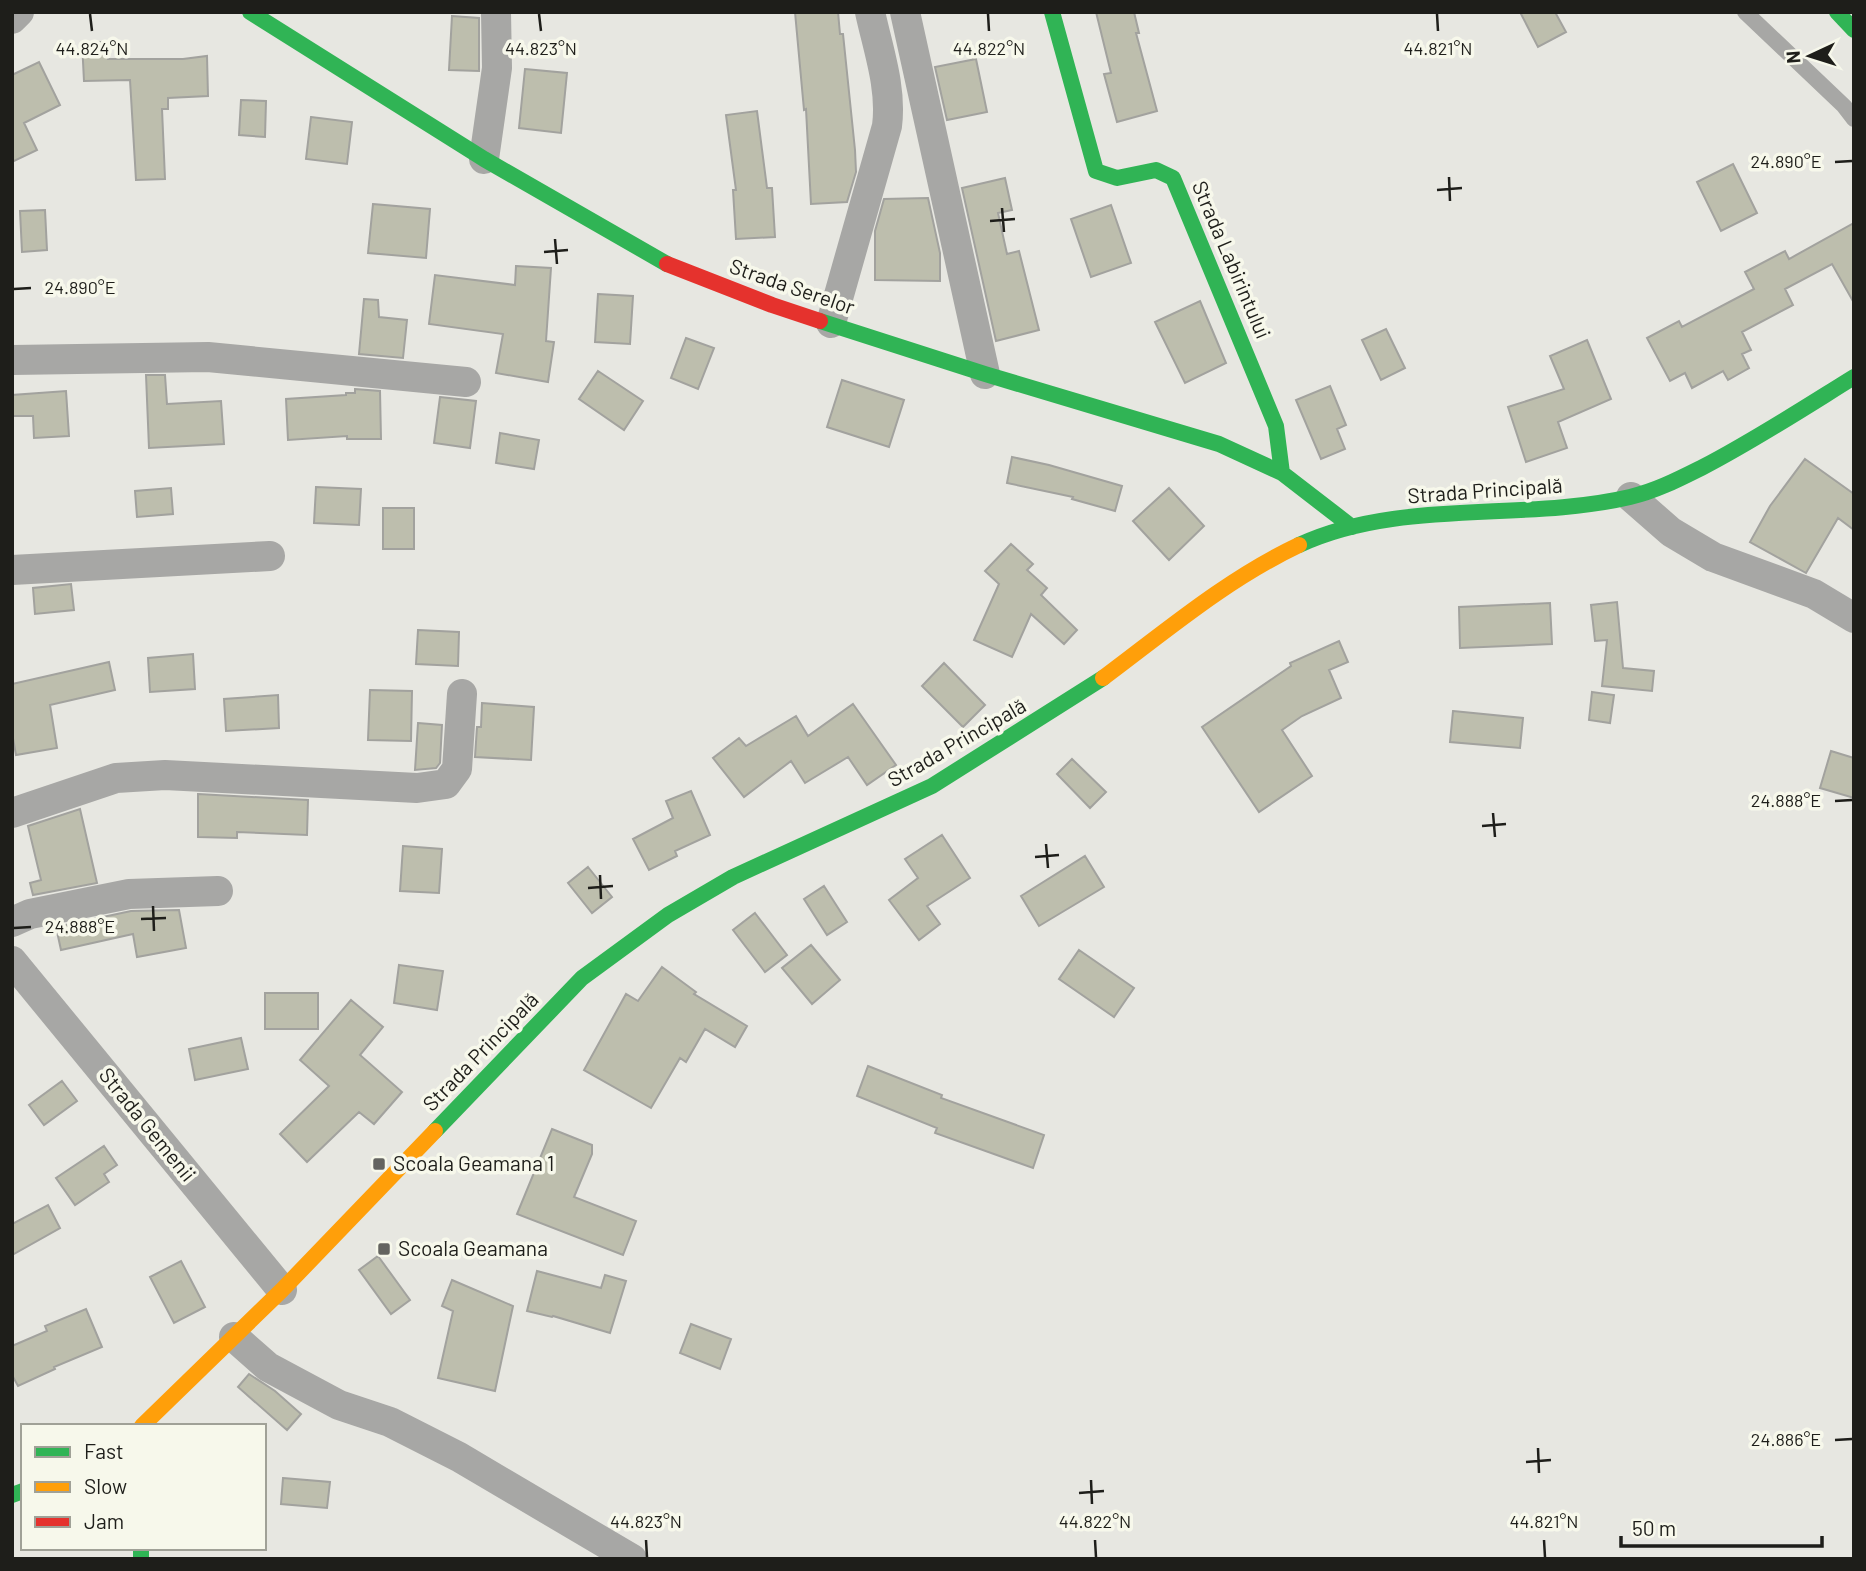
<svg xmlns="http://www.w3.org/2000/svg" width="1866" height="1571" font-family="Barlow,sans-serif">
<rect width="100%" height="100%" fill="#e7e7e1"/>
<path fill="#bdbead" stroke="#a2a29e" stroke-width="2" d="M 795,12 L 838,12 L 840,34 L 843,34 L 855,150 L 856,172 L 847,202 L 811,204 L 806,109 L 804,110 Z
M 1096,12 L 1134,12 L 1139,33 L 1136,33 L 1157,111 L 1117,122 L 1104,74 L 1111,73 Z
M 1520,12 L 1555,12 L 1566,32 L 1538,47 Z
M 452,16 L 479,18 L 479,71 L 449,70 Z
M 82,42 L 108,42 L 108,59 L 183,59 L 207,56 L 208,96 L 168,98 L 168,109 L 162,109 L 165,179 L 136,180 L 130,80 L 84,81 Z
M 976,59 L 987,112 L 947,120 L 935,67 Z
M 39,62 L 60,105 L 24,123 L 37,150 L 12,162 L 12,75 Z
M 525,69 L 567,73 L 561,133 L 519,128 Z
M 241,100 L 266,101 L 265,137 L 239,135 Z
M 757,111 L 767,188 L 772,188 L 775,237 L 736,239 L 733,190 L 736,190 L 726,115 Z
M 311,117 L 352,122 L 347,164 L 306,159 Z
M 1733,164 L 1757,213 L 1721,231 L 1697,182 Z
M 1005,178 L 1012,210 L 998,213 L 1007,254 L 1019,251 L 1039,330 L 996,341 L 962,188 Z
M 928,198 L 940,253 L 940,281 L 875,280 L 875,231 L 884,199 Z
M 373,204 L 430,209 L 426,258 L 368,253 Z
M 1111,205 L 1131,263 L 1091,277 L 1071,219 Z
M 45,210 L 47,250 L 22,252 L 20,211 Z
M 1854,223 L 1854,303 L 1832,264 L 1785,289 L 1793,305 L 1742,332 L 1751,350 L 1742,354 L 1749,368 L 1728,380 L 1723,371 L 1692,388 L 1685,373 L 1670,381 L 1647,338 L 1679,321 L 1682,327 L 1754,289 L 1745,272 L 1785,251 L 1789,259 Z
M 516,266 L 551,268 L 546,341 L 554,342 L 548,382 L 496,373 L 503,334 L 429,324 L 435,275 L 515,285 Z
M 598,294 L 633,296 L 630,344 L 595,342 Z
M 364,299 L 378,300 L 379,317 L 407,320 L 403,358 L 359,354 Z
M 1200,301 L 1226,363 L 1185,383 L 1155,322 Z
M 1386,329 L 1405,368 L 1381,380 L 1362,340 Z
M 686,338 L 714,348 L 698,389 L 671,378 Z
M 1587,340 L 1611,399 L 1558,422 L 1567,448 L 1526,462 L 1508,407 L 1564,389 L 1550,356 Z
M 598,371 L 643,401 L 624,430 L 579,399 Z
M 146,375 L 165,375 L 167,404 L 221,401 L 224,444 L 149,448 Z
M 842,380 L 904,400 L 889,447 L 827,427 Z
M 1330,386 L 1346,425 L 1337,429 L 1345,449 L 1321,459 L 1296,400 Z
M 355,389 L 380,391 L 381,439 L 347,439 L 347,436 L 288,440 L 286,399 L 346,395 L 346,393 L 355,393 Z
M 66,391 L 69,436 L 34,438 L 33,416 L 12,416 L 12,395 Z
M 440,397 L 476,401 L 470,448 L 434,443 Z
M 500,433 L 539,440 L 534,469 L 496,463 Z
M 1012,457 L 1049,465 L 1122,486 L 1115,511 L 1072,499 L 1073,497 L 1007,483 Z
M 1805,459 L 1854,494 L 1854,530 L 1838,518 L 1806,573 L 1750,542 L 1770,506 Z
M 316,487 L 361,489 L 359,525 L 314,523 Z
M 171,488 L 173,514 L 137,517 L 135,491 Z
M 1169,488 L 1204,526 L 1169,560 L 1133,521 Z
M 383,508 L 414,508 L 414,549 L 383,549 Z
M 1011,544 L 1033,564 L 1027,570 L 1047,588 L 1041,595 L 1077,630 L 1064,644 L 1031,614 L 1012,657 L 974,640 L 999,584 L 985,571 Z
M 71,584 L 74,610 L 35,614 L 33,588 Z
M 1617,602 L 1623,668 L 1654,671 L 1652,691 L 1602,686 L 1607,640 L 1595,641 L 1591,605 Z
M 1550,603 L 1552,644 L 1460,648 L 1459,607 Z
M 418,630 L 459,632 L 458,666 L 416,664 Z
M 1339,641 L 1348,662 L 1329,670 L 1341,698 L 1302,716 L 1282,730 L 1312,776 L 1259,812 L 1202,727 L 1291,666 L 1290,663 Z
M 193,654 L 195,689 L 150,692 L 148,658 Z
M 109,662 L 115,690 L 50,705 L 57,748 L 16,755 L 12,733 L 12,684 Z
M 944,663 L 985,705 L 963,727 L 922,686 Z
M 370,690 L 412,691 L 411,741 L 368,740 Z
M 1592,692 L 1614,695 L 1610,723 L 1589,720 Z
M 278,695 L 279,728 L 226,731 L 224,699 Z
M 482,703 L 534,707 L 531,760 L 475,757 L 477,727 L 481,727 Z
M 853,704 L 896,765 L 867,785 L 848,757 L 805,783 L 791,761 L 744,797 L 713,758 L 739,738 L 746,746 L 796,716 L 808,736 Z
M 1453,711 L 1523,718 L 1520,748 L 1450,742 Z
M 418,723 L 442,725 L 440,763 L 436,768 L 415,770 Z
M 1831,751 L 1854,758 L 1854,798 L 1820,788 Z
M 1072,759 L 1106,792 L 1090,808 L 1057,774 Z
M 691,791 L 710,835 L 675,851 L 677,856 L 649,870 L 633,839 L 673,818 L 666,801 Z
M 198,794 L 308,800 L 307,835 L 237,832 L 237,838 L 198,837 Z
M 80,809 L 97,883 L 33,895 L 30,883 L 41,880 L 28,826 Z
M 942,835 L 970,878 L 927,906 L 940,924 L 919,940 L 889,900 L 918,878 L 905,859 Z
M 403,846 L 442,849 L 439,893 L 400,891 Z
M 1085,856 L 1104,887 L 1039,926 L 1021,896 Z
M 588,867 L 612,897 L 592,913 L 568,883 Z
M 824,886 L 847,922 L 827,935 L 804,899 Z
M 179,910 L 186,948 L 137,957 L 133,934 L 61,950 L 56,927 L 131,911 Z
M 755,913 L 787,955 L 765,972 L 733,930 Z
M 811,945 L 840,980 L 812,1004 L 782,968 Z
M 1079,950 L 1134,988 L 1114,1017 L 1059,979 Z
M 399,965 L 443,971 L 437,1010 L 394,1003 Z
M 662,967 L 696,992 L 694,994 L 747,1026 L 735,1047 L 705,1029 L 686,1062 L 680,1058 L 651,1108 L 584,1070 L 626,994 L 638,1001 Z
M 265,993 L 318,993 L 318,1029 L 265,1029 Z
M 351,1000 L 383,1027 L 360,1055 L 402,1092 L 374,1124 L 359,1112 L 307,1162 L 280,1134 L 329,1086 L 300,1060 Z
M 241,1038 L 248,1069 L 195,1080 L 189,1049 Z
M 868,1066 L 942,1095 L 941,1098 L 1044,1135 L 1033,1168 L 935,1133 L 937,1128 L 857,1096 Z
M 62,1081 L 77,1101 L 44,1125 L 29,1105 Z
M 552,1129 L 592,1145 L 592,1154 L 574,1197 L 636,1221 L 623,1255 L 517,1214 Z
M 104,1146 L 117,1165 L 104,1174 L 109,1182 L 75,1205 L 56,1178 Z
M 48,1205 L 60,1228 L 12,1255 L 12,1224 Z
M 378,1256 L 410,1300 L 391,1314 L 359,1270 Z
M 181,1261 L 205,1307 L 174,1323 L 150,1277 Z
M 537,1271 L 601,1288 L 605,1275 L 626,1281 L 610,1333 L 553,1316 L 552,1317 L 527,1311 Z
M 452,1280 L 513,1306 L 495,1391 L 438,1378 L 453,1311 L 442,1306 Z
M 86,1309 L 102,1347 L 54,1367 L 55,1369 L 18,1386 L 12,1375 L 12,1346 L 47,1331 L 45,1326 Z
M 691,1324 L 731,1339 L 720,1369 L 680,1353 Z
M 249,1374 L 275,1391 L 301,1414 L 287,1430 L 238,1387 Z
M 283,1478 L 330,1482 L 327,1508 L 281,1504 Z"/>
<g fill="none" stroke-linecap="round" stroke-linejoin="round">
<path stroke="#a7a7a5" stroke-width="16" d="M 1745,12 L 1844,106 L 1854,119"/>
<path stroke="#a7a7a5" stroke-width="30" d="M 905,12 L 985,374
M 12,19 L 19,12
M 484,159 L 497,68 L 496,12
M 831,323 L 887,126 C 892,88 878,49 870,12
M 12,360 L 208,357 L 466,382
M 1631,497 L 1671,532 L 1713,557 L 1814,594 L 1854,618
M 12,570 L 270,556
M 12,813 L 116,778 L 165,775 L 417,788 L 446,784 L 457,769 L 462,694
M 12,922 L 30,914 L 129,894 L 218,891
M 12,961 L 282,1290
M 234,1337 L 268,1367 L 339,1405 L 390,1422 L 459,1457 L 632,1559"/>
<path stroke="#30b455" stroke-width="16" d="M 250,12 L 484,159 L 667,264
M 1052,12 L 1096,171 L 1117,178 L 1156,170 L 1173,178 L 1276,426 L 1282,473
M 1837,12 L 1854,30
M 820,321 L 985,374 L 1219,444 L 1282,473 L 1352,527
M 1299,545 C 1400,498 1523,522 1630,497 C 1656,491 1679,479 1703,467 C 1755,440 1804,408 1854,377
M 435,1131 L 582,978 L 668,915 L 733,877 L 932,786 L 1103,678
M 12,1495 L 23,1491
M 141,1548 L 141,1559"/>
<path stroke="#ff9f0a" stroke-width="16" d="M 1103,678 C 1166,631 1227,579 1299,545
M 142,1426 L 282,1290 L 435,1131"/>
<path stroke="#e5322d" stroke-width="16" d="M 667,264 L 772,305 L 820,321"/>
</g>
<path fill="none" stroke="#1e1e1a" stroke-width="2.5" d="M 90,14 L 92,31M 539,14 L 541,31M 988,14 L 989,31M 1437,14 L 1438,31M 1835,162 L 1852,161M 1449,177 L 1450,201M 1437,190 L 1462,188M 1002,208 L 1004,232M 990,221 L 1015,219M 555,239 L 557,264M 544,252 L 568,250M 14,289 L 31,288M 1835,801 L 1852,800M 1493,813 L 1495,837M 1482,826 L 1506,824M 1046,844 L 1048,868M 1035,857 L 1059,855M 600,875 L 601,899M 588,888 L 613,886M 153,906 L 154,931M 141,919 L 166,918M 14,928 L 31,927M 1835,1440 L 1852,1439M 1538,1448 L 1539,1473M 1526,1462 L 1551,1460M 1091,1480 L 1092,1504M 1079,1493 L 1104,1491M 646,1540 L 647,1557M 1095,1540 L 1096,1557M 1544,1540 L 1545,1557"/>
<g fill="#646460" stroke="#f7f8eb" stroke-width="2.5">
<rect x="372" y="1157" width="14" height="14" rx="3.5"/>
<rect x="377" y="1242" width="14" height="14" rx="3.5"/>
</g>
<g text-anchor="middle" stroke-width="7" stroke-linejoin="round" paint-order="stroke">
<g font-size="21" fill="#1e1e1a" stroke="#f7f8eb">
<text transform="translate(1231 260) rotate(67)" y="7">Strada Labirintului</text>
<text transform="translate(792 287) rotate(19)" y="7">Strada Serelor</text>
<text transform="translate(1485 491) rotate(-4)" y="7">Strada Principală</text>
<text transform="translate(957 743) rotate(-30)" y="7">Strada Principală</text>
<text transform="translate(481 1052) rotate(-46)" y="7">Strada Principală</text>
<text transform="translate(147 1125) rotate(51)" y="7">Strada Gemenii</text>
</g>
<g font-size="21" fill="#1e1e1a" stroke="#f7f8eb" text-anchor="start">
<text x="393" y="1171">Scoala Geamana 1</text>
<text x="398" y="1256">Scoala Geamana</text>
</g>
</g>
<g font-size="18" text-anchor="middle" fill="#1e1e1a" stroke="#f7f8eb" stroke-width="7" stroke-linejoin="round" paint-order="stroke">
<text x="92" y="55">44.824°N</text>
<text x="541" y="55">44.823°N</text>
<text x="989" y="55">44.822°N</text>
<text x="1438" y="55">44.821°N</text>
<text x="1786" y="168">24.890°E</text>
<text x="80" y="294">24.890°E</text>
<text x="1786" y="807">24.888°E</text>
<text x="80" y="933">24.888°E</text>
<text x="1786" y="1446">24.886°E</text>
<text x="646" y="1528">44.823°N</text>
<text x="1095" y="1528">44.822°N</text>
<text x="1544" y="1528">44.821°N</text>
</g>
<rect width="1866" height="1571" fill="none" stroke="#1e1e1a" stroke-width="28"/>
<rect x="21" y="1424" width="245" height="126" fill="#f7f8eb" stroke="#a0a197" stroke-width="2"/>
<rect x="35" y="1447" width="35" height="10" fill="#30b455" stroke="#a0a197" stroke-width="2"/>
<text x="84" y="1459" font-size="21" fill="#1e1e1a">Fast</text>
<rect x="35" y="1482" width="35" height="10" fill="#ff9f0a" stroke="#a0a197" stroke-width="2"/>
<text x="84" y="1494" font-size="21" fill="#1e1e1a">Slow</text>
<rect x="35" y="1517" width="35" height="10" fill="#e5322d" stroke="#a0a197" stroke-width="2"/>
<text x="84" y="1529" font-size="21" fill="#1e1e1a">Jam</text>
<g transform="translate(1810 56) rotate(266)" stroke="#f7f8eb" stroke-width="5" paint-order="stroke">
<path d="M0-5L12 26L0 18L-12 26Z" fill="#1e1e1a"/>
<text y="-10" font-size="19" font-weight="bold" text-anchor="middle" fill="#1e1e1a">N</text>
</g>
<path d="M1621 1536v10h201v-10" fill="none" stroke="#1e1e1a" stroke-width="3.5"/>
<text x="1632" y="1536" font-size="21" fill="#1e1e1a" stroke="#f7f8eb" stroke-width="5" paint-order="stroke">50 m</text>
</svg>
